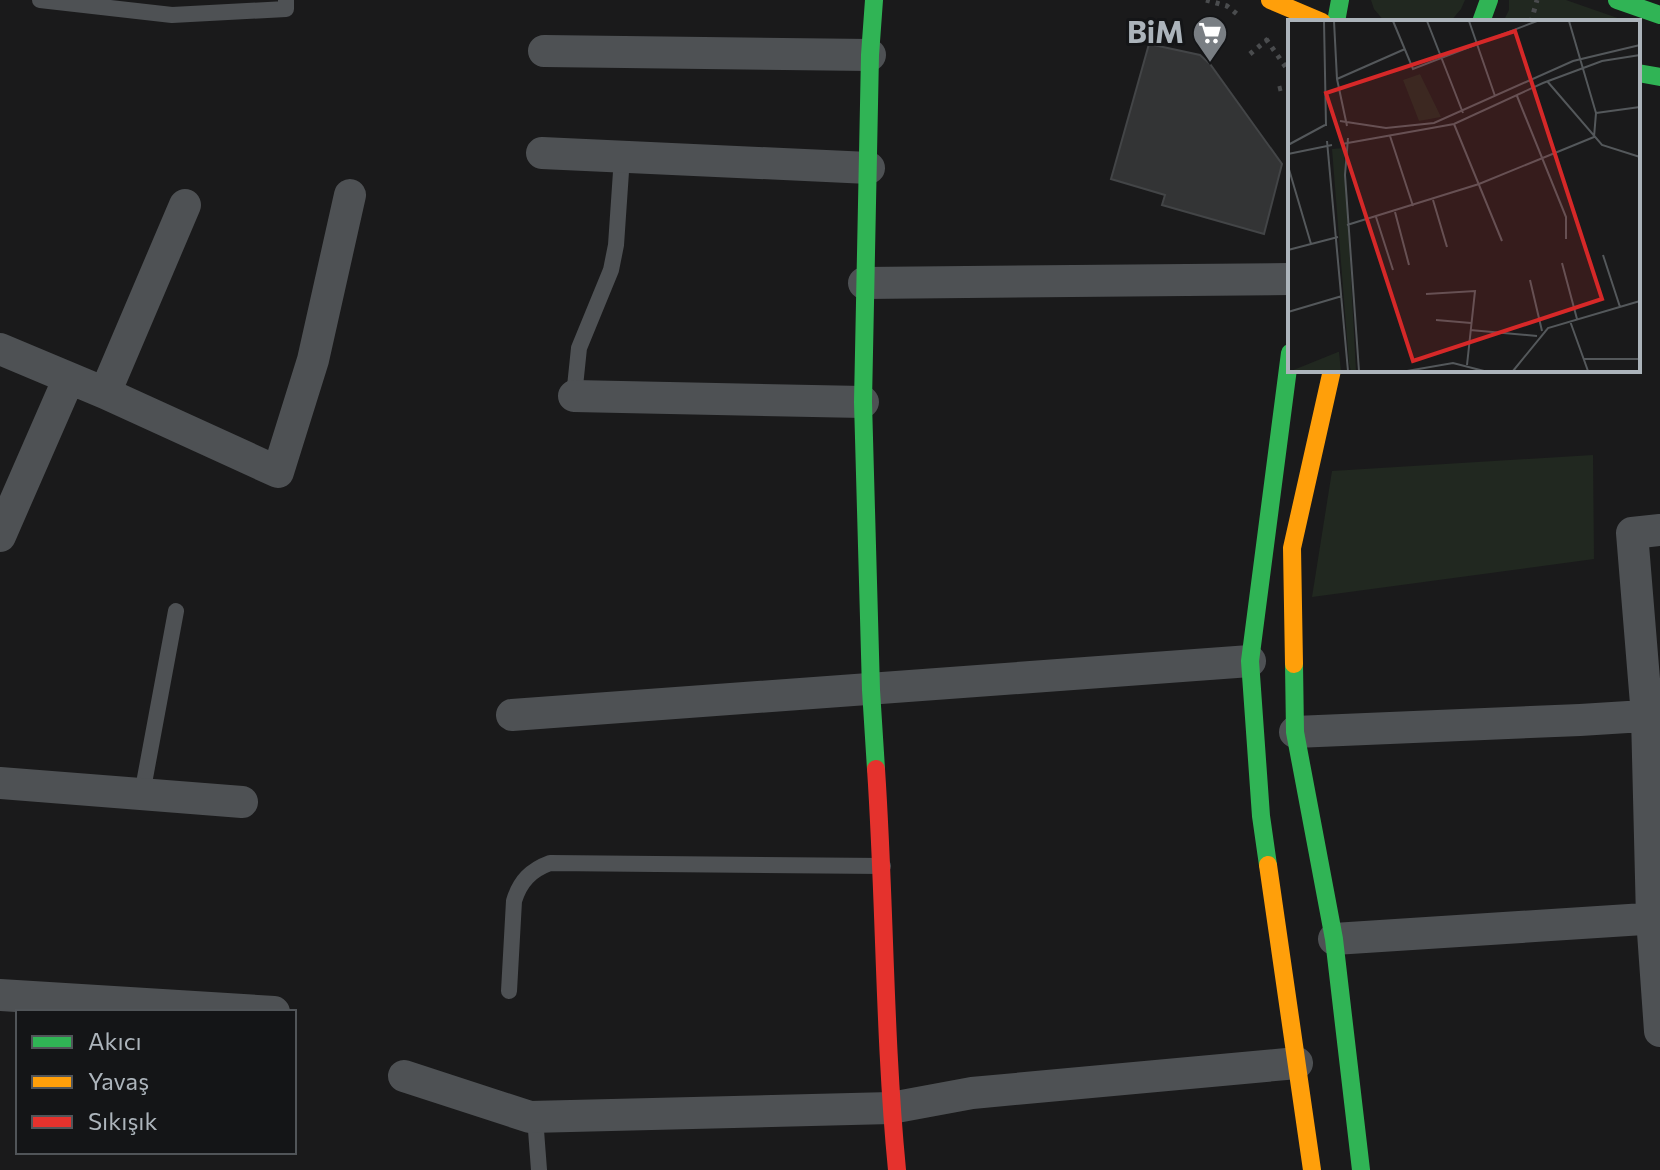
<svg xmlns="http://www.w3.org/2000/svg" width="1660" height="1170" font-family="Commissioner,sans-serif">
<rect width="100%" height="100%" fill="#1a1a1b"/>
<path fill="#212820" d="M 1371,0 L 1465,0 L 1461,9 L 1450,22 L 1385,22 L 1374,9 Z
M 1509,0 L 1566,0 L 1629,22 L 1503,22 L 1509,10 Z
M 1593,455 L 1594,559 L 1312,597 L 1332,471 Z"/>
<path fill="#333435" stroke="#434547" stroke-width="2" d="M 1149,44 L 1200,55 L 1210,64 L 1282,164 L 1264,234 L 1162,205 L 1165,195 L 1111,179 Z"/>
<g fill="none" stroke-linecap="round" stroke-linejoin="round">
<path stroke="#4a4c4e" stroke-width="5" stroke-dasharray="4 6" stroke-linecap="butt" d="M 1206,0 L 1227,6 L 1237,14
M 1531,22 L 1537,0
M 1266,39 L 1290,73
M 1250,54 L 1268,39
M 1278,89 L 1290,86"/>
<path stroke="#4e5154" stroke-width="16" d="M 40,0 L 172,15 L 286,9 L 286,0
M 574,396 L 579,348 L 611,270 L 616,245 L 622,157
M 142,794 L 176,611
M 509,991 L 514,901 C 520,881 531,870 550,863 L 883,866
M 535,1117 L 539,1170"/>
<path stroke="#4e5154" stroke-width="32" d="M 544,51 L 870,55
M 542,153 L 869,168
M 864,283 L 1290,279
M 0,349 L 105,393 L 278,472 L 313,360 L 350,195
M 105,393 L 185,205
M 574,396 L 863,402
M 1660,530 L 1632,533 L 1647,716 L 1652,918 L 1660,1031
M 0,536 L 69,378
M 512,715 L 1250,661
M 1295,732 L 1580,720 L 1660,715
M 0,783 L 242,802
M 1334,939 L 1660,918
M 0,995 L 274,1012
M 404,1076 L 530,1117 L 891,1108 L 972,1093 L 1297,1063"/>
<path stroke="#30b455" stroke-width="18" d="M 874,0 L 870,55 L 863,402 L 871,690 L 876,769
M 1617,0 L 1660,15
M 1336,22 L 1340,0
M 1481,22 L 1489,0
M 1638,73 L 1660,77
M 1294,664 L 1295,732 L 1334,939 L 1361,1170
M 1268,865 L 1261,816 L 1250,661 L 1290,353"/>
<path stroke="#ff9f0a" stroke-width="18" d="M 1270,0 L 1322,22
M 1294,664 L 1292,548 L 1332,370
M 1268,865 L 1312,1170"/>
<path stroke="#e5322d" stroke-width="18" d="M 876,769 C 885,902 884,1037 897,1170"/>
</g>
<defs>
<g id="supermarket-pin" transform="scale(1.8)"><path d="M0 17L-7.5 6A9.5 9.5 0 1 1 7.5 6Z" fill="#797e83" stroke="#141517"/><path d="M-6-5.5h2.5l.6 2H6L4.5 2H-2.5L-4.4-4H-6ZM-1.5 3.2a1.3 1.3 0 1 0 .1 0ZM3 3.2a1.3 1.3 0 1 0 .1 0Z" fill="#fff"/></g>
</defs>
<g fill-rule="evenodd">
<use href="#supermarket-pin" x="1210" y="33"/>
</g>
<g text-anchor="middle" stroke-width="6" stroke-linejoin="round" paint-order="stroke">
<g font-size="30" font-weight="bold" fill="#acb4bb" stroke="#141517" text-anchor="end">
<text x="1184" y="43">BiM</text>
</g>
</g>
<g transform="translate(1288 20)">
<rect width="352" height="352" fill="#1a1a1b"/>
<path d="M 132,54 L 153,97 L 131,101 L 115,60 ZM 56,128 L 68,351 L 63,351 L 61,343 L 44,129 ZM 51,332 L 53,351 L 3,351 L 50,332 Z" fill="#212820"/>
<path fill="none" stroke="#54585b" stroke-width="2" d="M 36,1 L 38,106M 46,1 L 49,59 L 59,106M 105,1 L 125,49 L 249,1M 139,1 L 175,93M 181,1 L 207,76M 49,59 L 117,29M 259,61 L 314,125 L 352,137M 229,76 L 278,197 L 278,219M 308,93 L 352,87M 52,101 L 98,108 L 146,103 L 285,41 L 352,25M 166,104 L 214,221M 102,116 L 125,186M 60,118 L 57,155 L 71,351M 39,121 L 60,351M 54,124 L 166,104 L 255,63 L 314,41 L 352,35M 0,125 L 37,105M 0,134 L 44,125M 0,146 L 23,224M 145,180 L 159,227M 107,192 L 121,245M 88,197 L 105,250M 59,205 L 191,164 L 306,117 L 308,93 L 281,1M 0,230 L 50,217M 315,235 L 332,287M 274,243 L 289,299M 242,260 L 254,311M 138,274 L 187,271 L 179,345M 0,292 L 54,276M 148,300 L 183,303M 282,301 L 300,351M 182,310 L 249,316M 296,339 L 352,339M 119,351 L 165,343 L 196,351M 225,351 L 260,308 L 352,281"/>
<path fill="#d62828" fill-opacity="0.15" stroke="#d62828" stroke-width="4" d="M 227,11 L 314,279 L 125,341 L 38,73 Z"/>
<rect width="352" height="352" fill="none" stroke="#acb4bb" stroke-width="4"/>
</g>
<rect x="16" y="1010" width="280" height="144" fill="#141517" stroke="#515559" stroke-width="2"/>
<rect x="32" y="1036" width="40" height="12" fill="#30b455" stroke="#515559" stroke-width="2"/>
<text x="88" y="1050" font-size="24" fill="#acb4bb">Akıcı</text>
<rect x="32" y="1076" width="40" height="12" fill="#ff9f0a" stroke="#515559" stroke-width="2"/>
<text x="88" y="1090" font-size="24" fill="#acb4bb">Yavaş</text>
<rect x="32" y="1116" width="40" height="12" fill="#e5322d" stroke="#515559" stroke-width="2"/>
<text x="88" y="1130" font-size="24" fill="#acb4bb">Sıkışık</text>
</svg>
